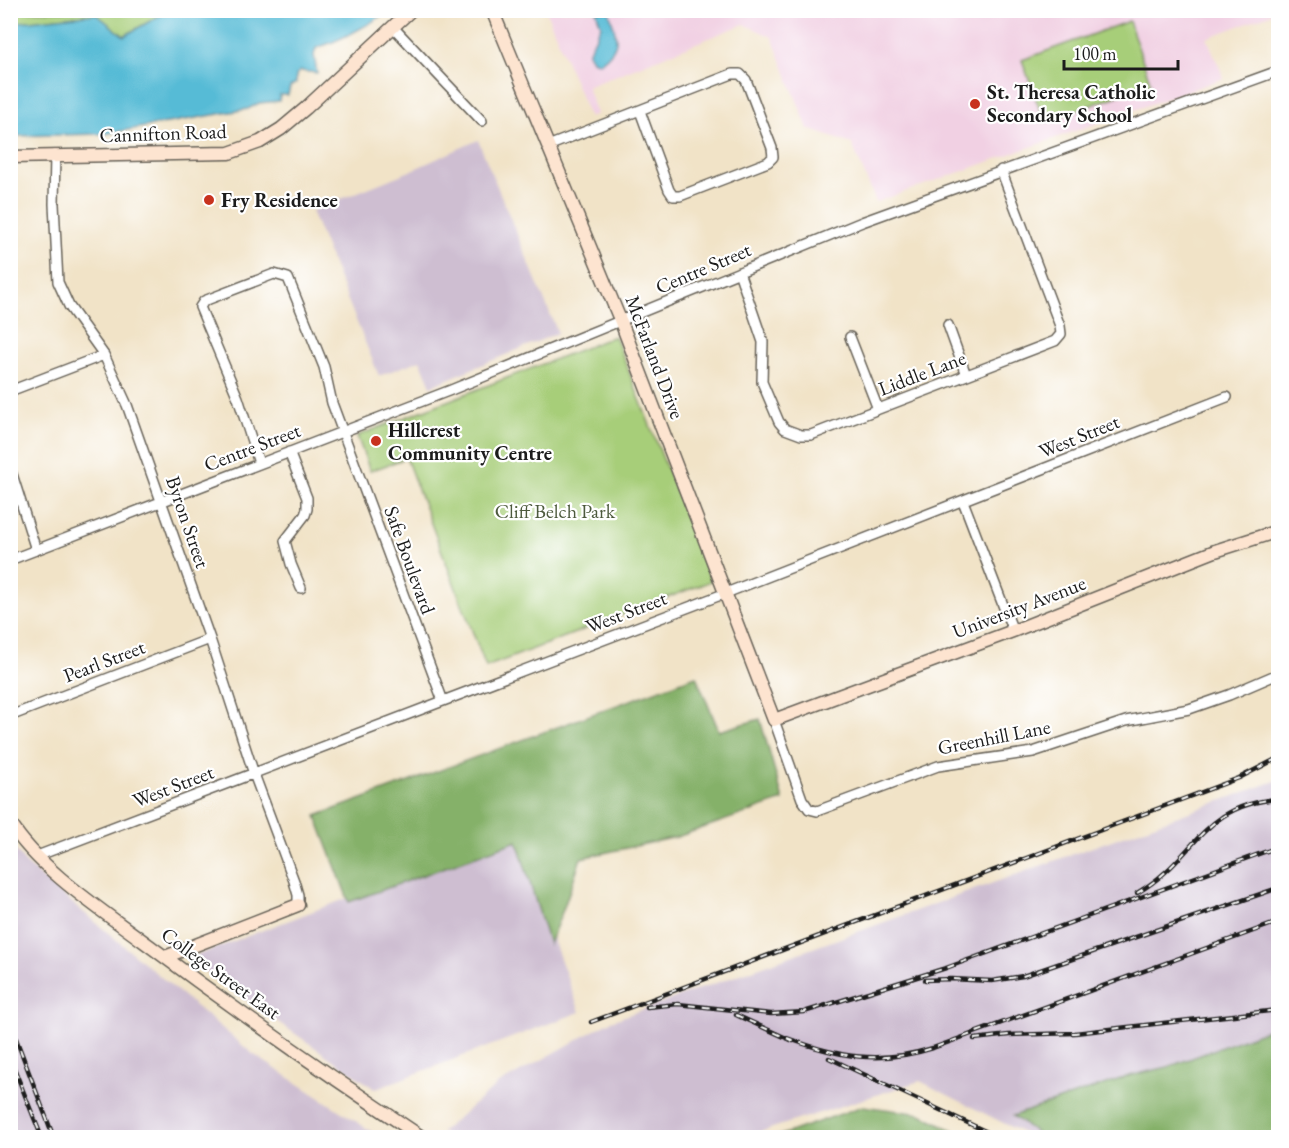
<svg xmlns="http://www.w3.org/2000/svg" width="1289" height="1148" font-family="'EB Garamond',serif">
<rect width="100%" height="100%" fill="#fff"/>
<filter id="ink" filterUnits="userSpaceOnUse"><feTurbulence type="fractalNoise" baseFrequency=".0167" numOctaves="2"/><feDisplacementMap in="SourceGraphic" scale="12" xChannelSelector="R" yChannelSelector="G"/><feConvolveMatrix kernelMatrix="1 2 1 2 8 2 1 2 1" color-interpolation-filters="sRGB"/></filter>
<filter id="wash" filterUnits="userSpaceOnUse"><feTurbulence type="fractalNoise" baseFrequency=".008" numOctaves="4" result="noise"/><feDisplacementMap in="SourceGraphic" scale="24" xChannelSelector="R" yChannelSelector="G"/><feGaussianBlur stdDeviation="1.35" result="paint"/><feColorMatrix in="noise" values="0 0 0 0 0 0 0 0 0 0 0 0 0 0 0 0 0 1.4 0 .05"/><feComposite in="paint" operator="in"/></filter>
<g filter="url(#wash)">
<rect width="100%" height="100%" fill="#f1e3c7"/>
<path fill="#f1d0e3" d="M 546,11 L 1278,11 L 1207,38 L 1224,78 L 876,202 L 852,144 L 808,129 L 772,37 L 744,24 L 587,87 L 597,114 L 589,117 Z"/>
<path fill="#cebed1" d="M 478,140 L 558,333 L 431,386 L 420,360 L 379,376 L 311,211 L 410,171 Z
M 1278,780 L 1278,1137 L 1031,1137 L 920,1081 L 744,1137 L 450,1138 L 441,1132 L 497,1085 L 611,1021 Z
M 514,835 L 580,1012 L 375,1089 L 187,959 Z
M 11,844 L 27,865 L 253,1054 L 380,1137 L 16,1137 L 10,1123 Z"/>
<path fill="#a7ce79" stroke="#62754a" stroke-width="1.5" d="M 10,11 L 185,11 L 159,16 L 124,36 L 96,14 L 11,23 Z
M 1129,21 L 1151,84 L 1044,122 L 1022,60 Z
M 615,336 L 711,581 L 486,667 L 406,458 L 370,471 L 357,436 Z"/>
<path fill="#85b169" stroke="#506642" stroke-width="1.5" d="M 696,676 L 719,731 L 760,719 L 783,800 L 677,837 L 581,858 L 563,910 L 549,944 L 517,841 L 349,902 L 316,816 Z
M 1278,1026 L 1278,1137 L 1042,1137 L 1013,1116 L 1129,1076 L 1168,1067 Z
M 863,1106 L 921,1114 L 966,1137 L 776,1137 Z"/>
<path fill="#57bbd6" stroke="#3a6c79" stroke-width="1.5" d="M 185,10 L 387,11 C 371,25 336,42 316,48 L 314,55 L 317,73 L 300,71 L 296,75 L 296,83 L 290,87 L 288,95 L 280,95 L 279,101 L 259,103 L 248,109 L 104,134 L 11,136 L 11,23 L 96,14 L 124,36 L 159,16 Z
M 596,11 L 609,11 C 616,36 624,45 600,63 L 592,60 L 588,53 L 601,26 Z"/>
</g>
<g filter="url(#ink)">
<g fill="none" stroke-linecap="round" stroke-linejoin="round">
<g stroke="#676258" stroke-width="12">
<path id="street" d="M 393,27 L 482,121
M 548,146 L 732,74 L 740,74 L 746,80 L 772,148 L 773,157 L 768,162 L 680,196 L 673,196 L 669,190 L 640,111
M 55,155 L 54,204 L 58,282 L 69,306 L 104,355 L 127,405 L 210,639 L 254,774 L 294,881 L 298,895 L 298,905
M 739,272 L 763,342 L 762,382 L 779,422 L 785,429 L 801,435 L 811,435 L 1055,341 L 1061,334 L 1060,326 L 1001,170
M 948,325 L 966,375
M 850,337 L 878,409
M 10,391 L 104,355
M 289,452 L 307,498 L 307,509 L 305,515 L 285,541 L 291,564 L 301,588
M 259,463 L 238,398 L 200,307 L 204,301 L 274,274 L 288,278 L 324,367 L 332,403 L 443,701
M 12,474 L 36,550
M 963,501 L 1013,631
M 10,560 L 451,390 L 862,222 L 1278,71
M 10,716 L 210,639
M 774,720 L 802,799 L 809,809 L 817,811 L 938,766 L 1033,752 L 1126,721 L 1189,709 L 1229,695 L 1278,674
M 37,856 L 726,593 L 1227,397"/>
</g>
<g stroke="#676258" stroke-width="15">
<path id="secondary" d="M 492,10 L 621,322 L 774,720 L 1013,631 L 1215,551 L 1278,531
M 10,157 L 229,153 L 260,142 L 281,129 L 306,108 L 411,10
M 10,823 C 39,869 100,909 143,941 C 234,1009 328,1075 423,1138
M 165,957 L 298,905"/>
</g>
<use href="#street" stroke="#fff" stroke-width="9"/>
<use href="#secondary" stroke="#fde4d0" stroke-width="12"/>
<g stroke="#1c1c1c" stroke-width="4.5">
<path id="rail" d="M 1137,893 C 1196,859 1200,805 1278,799
M 925,980 L 951,979 L 992,981 L 1023,976 L 1278,888
M 647,1007 L 678,1004 L 771,1014 L 804,1012 L 946,968 L 1278,847
M 736,1015 L 793,1041
M 591,1022 L 1239,778 L 1278,758
M 10,1023 L 54,1138
M 787,1038 C 838,1057 879,1065 933,1048 L 1278,922
M 974,1039 L 1009,1035 L 1075,1033 L 1278,1010
M 10,1058 L 42,1138
M 829,1058 L 1000,1138"/>
</g>
<use href="#rail" stroke="#fff" stroke-width="2" stroke-dasharray="7" stroke-linecap="butt"/>
</g>
</g>
<g fill="#c8321e" stroke="#fff" stroke-width="2">
<circle cx="975" cy="104" r="6"/>
<circle cx="209" cy="200" r="6"/>
<circle cx="376" cy="441" r="6"/>
</g>
<g text-anchor="middle" stroke-width="4.5" stroke-linejoin="round" paint-order="stroke">
<g font-size="20" font-weight="bold" fill="#1c1c1c" stroke="#fff" text-anchor="start">
<text x="987" y="99">St. Theresa Catholic<tspan x="987" dy="23">Secondary School</tspan></text>
<text x="221" y="207">Fry Residence</text>
<text x="388" y="437">Hillcrest<tspan x="388" dy="23">Community Centre</tspan></text>
</g>
<g font-size="20" fill="#1c1c1c" stroke="#fff">
<text transform="translate(163 133) rotate(-2)" y="7">Cannifton Road</text>
<text transform="translate(703 268) rotate(-23)" y="7">Centre Street</text>
<text transform="translate(655 357) rotate(69)" y="7">McFarland Drive</text>
<text transform="translate(922 373) rotate(-21)" y="7">Liddle Lane</text>
<text transform="translate(1079 436) rotate(-22)" y="7">West Street</text>
<text transform="translate(252 447) rotate(-21)" y="7">Centre Street</text>
<text transform="translate(188 522) rotate(71)" y="7">Byron Street</text>
<text transform="translate(410 560) rotate(70)" y="7">Safe Boulevard</text>
<text transform="translate(1019 607) rotate(-21)" y="7">University Avenue</text>
<text transform="translate(626 612) rotate(-21)" y="7">West Street</text>
<text transform="translate(104 661) rotate(-21)" y="7">Pearl Street</text>
<text transform="translate(994 737) rotate(-11)" y="7">Greenhill Lane</text>
<text transform="translate(173 786) rotate(-21)" y="7">West Street</text>
<text transform="translate(221 973) rotate(36)" y="7">College Street East</text>
</g>
<g font-size="20" fill="#4d5a3d" stroke="#fff">
<text x="555" y="518">Cliff Belch Park</text>
</g>
</g>
<rect width="1289" height="1148" fill="none" stroke="#fff" stroke-width="36"/>
<path d="M1064 60v9h114v-9" fill="none" stroke="#1c1c1c" stroke-width="3"/>
<text x="1073" y="60" font-size="18" fill="#1c1c1c" stroke="#ffffff" stroke-width="4.5" paint-order="stroke">100 m</text>
</svg>
